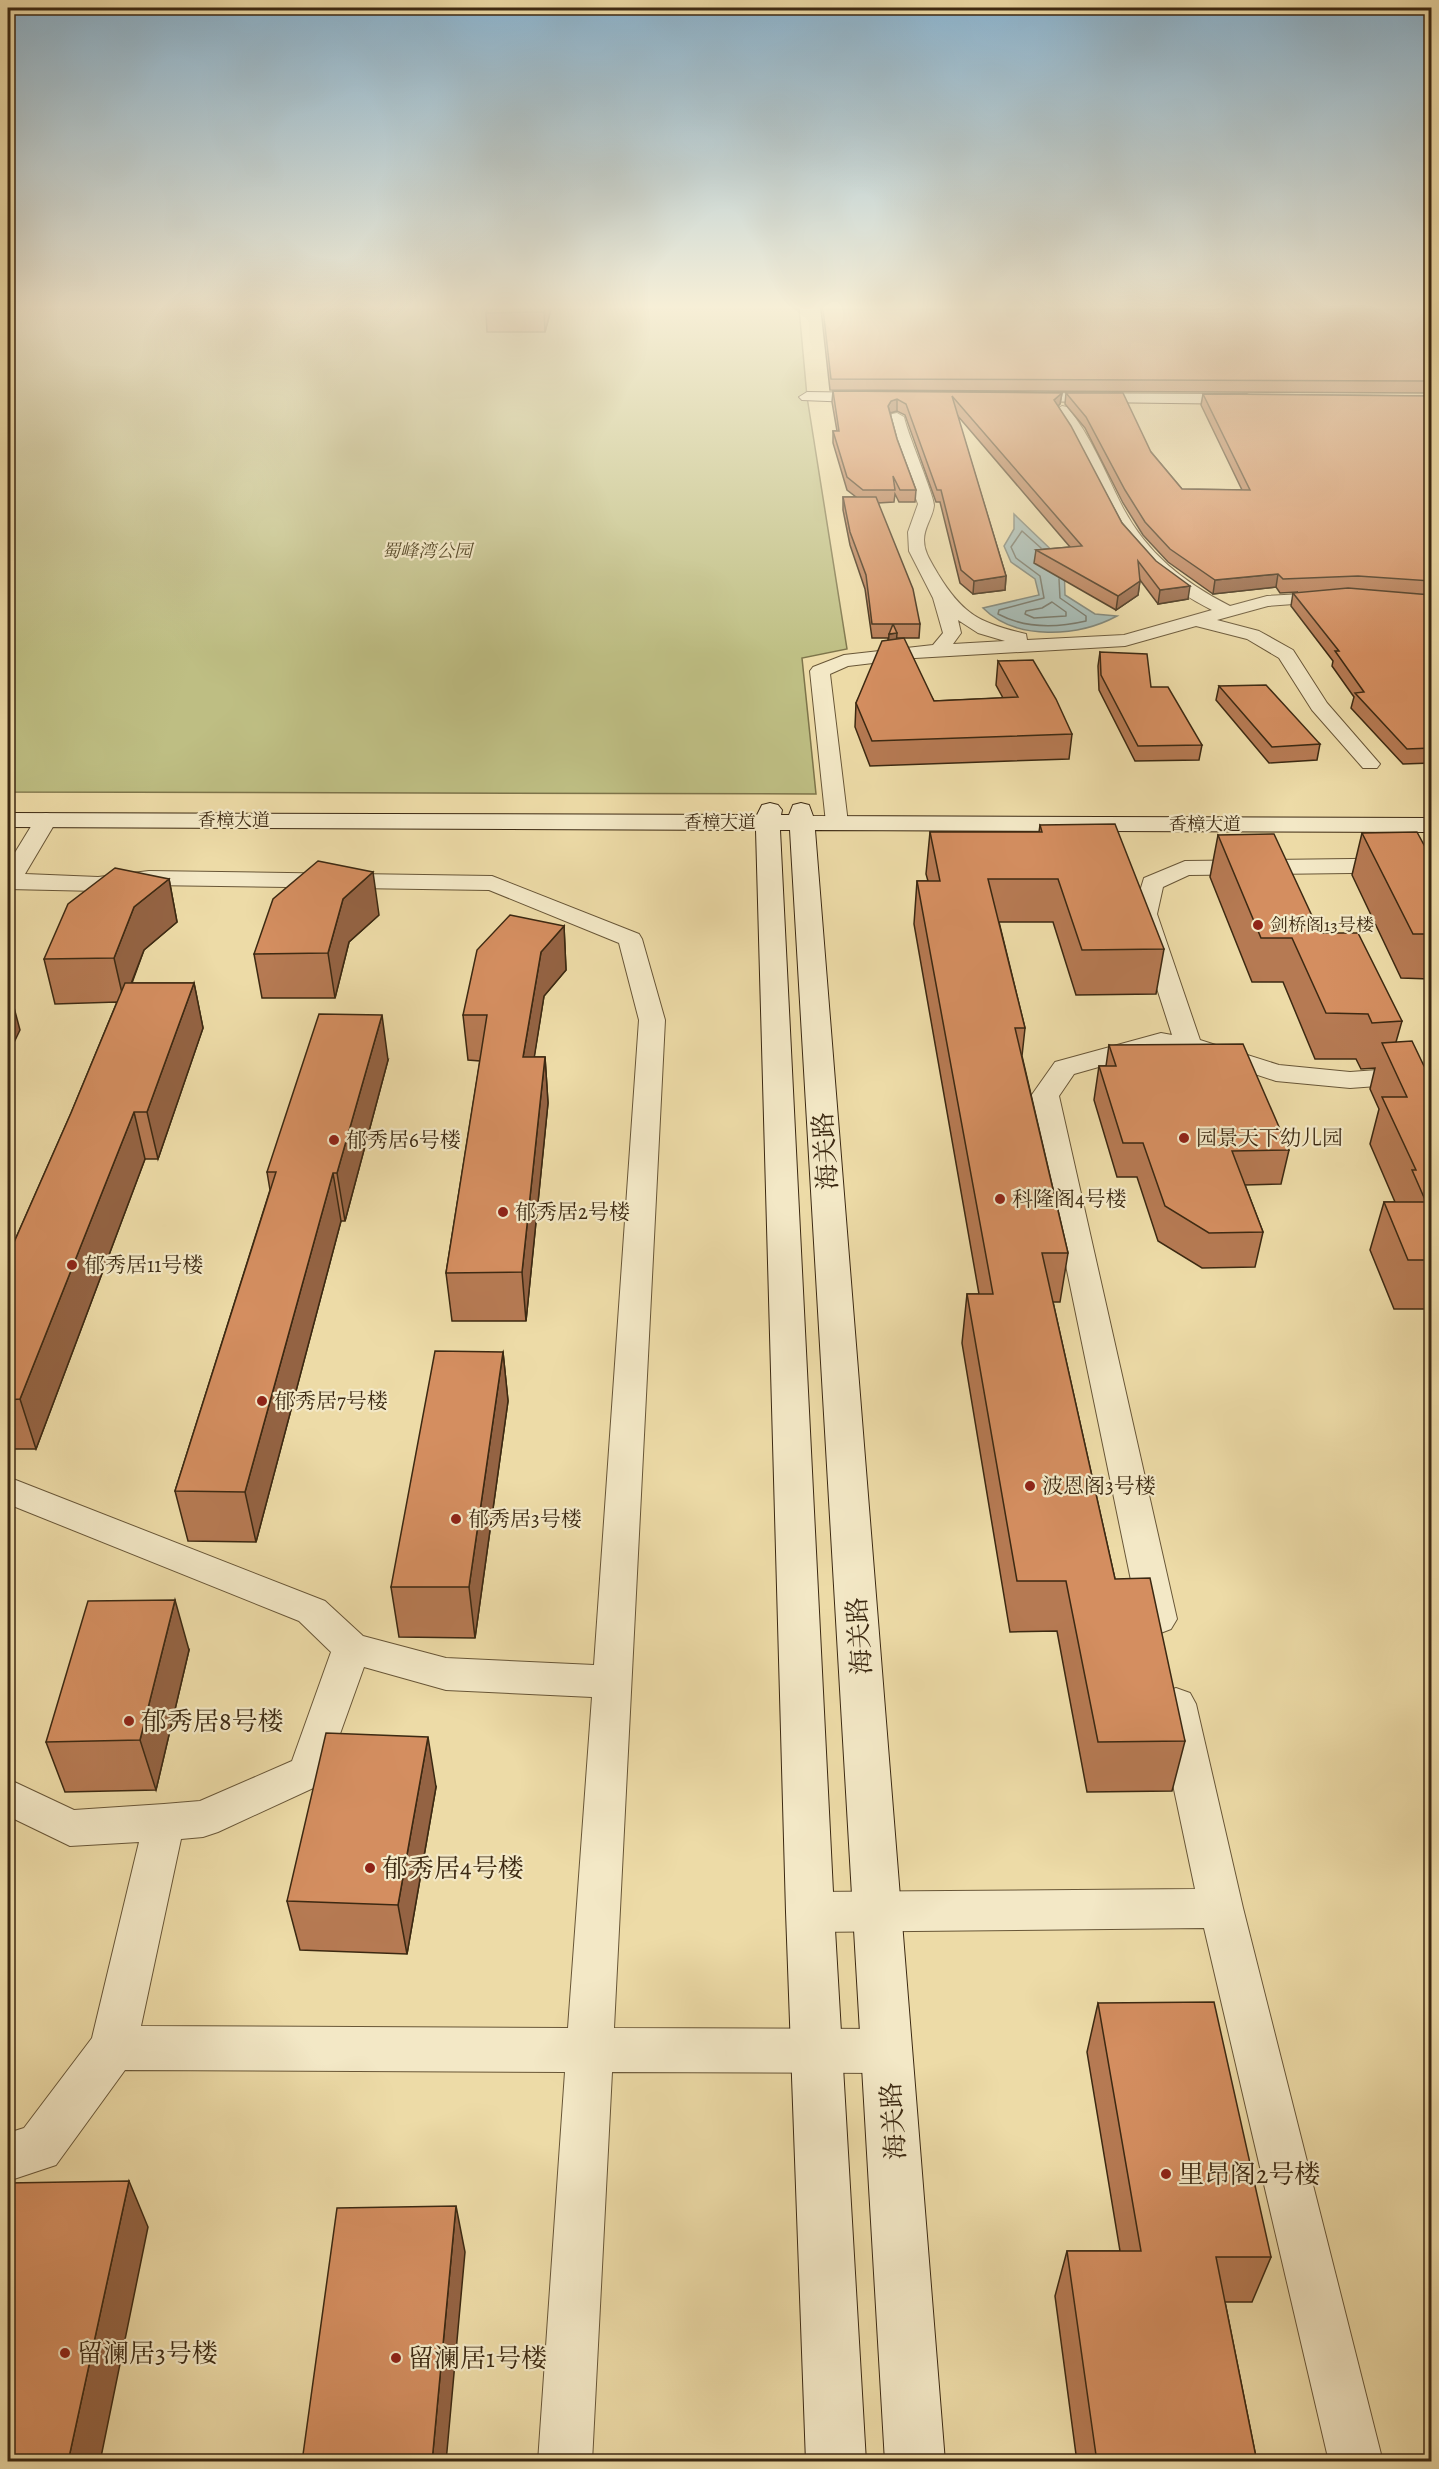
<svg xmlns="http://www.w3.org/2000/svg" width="1439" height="2469" font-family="Alegreya,'Noto Serif SC',serif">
<rect width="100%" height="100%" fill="#eddba7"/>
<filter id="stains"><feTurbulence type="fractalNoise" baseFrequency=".00333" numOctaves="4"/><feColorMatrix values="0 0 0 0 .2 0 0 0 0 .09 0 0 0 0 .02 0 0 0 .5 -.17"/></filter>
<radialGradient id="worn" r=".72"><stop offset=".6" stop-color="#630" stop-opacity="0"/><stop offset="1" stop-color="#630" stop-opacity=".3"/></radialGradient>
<path fill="#bebe83" stroke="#7d744a" stroke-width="1.5" d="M 8,309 L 799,309 L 807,397 L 847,649 L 802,658 L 816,794 L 8,792 Z"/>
<path fill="#a0b8b4" stroke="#787f73" stroke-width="1.5" d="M 1014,514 L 1064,562 L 1065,595 L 1095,614 L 1117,616 C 1078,637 1016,641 983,608 L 1039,595 L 1035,579 L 1011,562 L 1004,546 L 1014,529 Z"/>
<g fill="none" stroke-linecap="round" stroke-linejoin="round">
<path stroke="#6e7063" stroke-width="1.5" d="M 1041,548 L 1022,531 L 1011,547 L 1016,558 L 1040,576 L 1044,598 L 999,610 L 998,614 C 1026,629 1056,628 1086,621 L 1086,616 L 1060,598 L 1059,579
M 1052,602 L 1066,612 L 1066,616 L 1034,618 L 1025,614 L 1026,611 L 1042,608 Z"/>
<g stroke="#685637" stroke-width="2">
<path id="street" d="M 1062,406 L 1067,407 C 1091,436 1104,470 1121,504 C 1145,552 1183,582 1230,606 L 1267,596 L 1340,592 L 1343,596 L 1340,600 L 1334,601 L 1268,606 L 1217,620 L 1259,631 L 1293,650 L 1327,703 L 1380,764 L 1377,768 L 1363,768 L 1312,710 L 1279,658 L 1247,639 L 1196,626 L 1125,646 L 915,658 L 848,666 L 830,674 L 848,823 L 845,828 L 829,828 L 826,823 L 810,671 L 813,667 L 844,655 L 933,645 L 943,633 L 933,598 L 909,551 L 908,532 L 918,504 L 898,450 L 890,417 L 892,414 L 897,413 L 904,417 C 908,435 934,495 934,505 C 933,517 924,527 924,540 C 924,553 932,563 938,574 C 963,615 980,623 1026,634 L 1027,640 L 1124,635 L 1212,610 C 1170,589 1136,561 1113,519 C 1092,481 1081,446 1055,410 ZM 958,620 L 978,633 L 1005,641 L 953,644 L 961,633 Z
M 46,813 L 54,815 L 57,820 L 25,874 L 98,877 L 149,871 L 492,876 L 639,934 L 642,939 L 665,1020 L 614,2028 L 888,2029 L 904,2035 L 911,2051 L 904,2067 L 888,2073 L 612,2072 L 592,2462 L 538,2462 L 565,2072 L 125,2070 L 56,2165 L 8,2181 L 8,2133 L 24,2128 L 92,2038 L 139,1842 L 70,1846 L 8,1816 L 8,1779 L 74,1810 L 164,1804 L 200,1801 L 292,1761 L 331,1652 L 299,1621 L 8,1504 L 8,1477 L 325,1601 L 363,1636 L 446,1658 L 594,1665 L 639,1020 L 619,943 L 489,890 L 149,885 L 98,891 L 8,889 L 8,864 L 38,815 ZM 364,1667 L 446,1690 L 592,1697 L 568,2028 L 141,2026 L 181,1839 L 203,1837 L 218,1832 L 322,1784 Z
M 1432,858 L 1432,872 L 1189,875 L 1163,887 L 1157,914 L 1200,1040 L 1279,1065 L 1350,1072 L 1432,1066 L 1432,1082 L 1350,1088 L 1276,1081 L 1200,1056 L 1162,1049 L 1074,1074 L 1059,1096 L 1177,1619 L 1171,1629 L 1158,1634 L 1145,1629 L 1139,1619 L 1031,1096 L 1055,1062 L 1161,1033 L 1172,1035 L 1133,914 L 1144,878 L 1185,861 Z
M 1176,1688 L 1190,1693 L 1196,1704 L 1243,1908 L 1383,2462 L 1329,2462 L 1204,1928 L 810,1932 L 795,1926 L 788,1912 L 795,1898 L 810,1892 L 1195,1889 L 1156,1704 L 1162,1693 Z"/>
</g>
<g stroke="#3c2912" stroke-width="2">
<path id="secondary" d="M 807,392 L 878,393 L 886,398 L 878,403 L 802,400 L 799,397 Z
M 1016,393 L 1247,394 L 1255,399 L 1247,404 L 1011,401 L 1008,398 L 1011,395 Z
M 770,803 L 778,805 L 782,810 L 781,815 L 789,815 L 793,805 L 801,803 L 809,805 L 813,816 L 1432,818 L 1432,832 L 815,830 L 945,2462 L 885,2462 L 790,830 L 780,830 L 834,1912 L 866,2462 L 806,2462 L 786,1912 L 756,830 L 8,827 L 8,813 L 757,815 L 762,805 Z"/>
</g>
<use href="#street" fill="#f3e8c6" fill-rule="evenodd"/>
<use href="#secondary" fill="#f3e8c6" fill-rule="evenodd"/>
</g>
<path fill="#b67a53" stroke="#3c2912" stroke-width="1.5" d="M 551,309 L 545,332 L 487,332 L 486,313 Z
M 821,309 L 1431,309 L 1431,393 L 830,390 Z
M 833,391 L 1062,393 L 1060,404 L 1058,406 L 1122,523 L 1188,599 L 1158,604 L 1140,580 L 1138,595 L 1116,610 L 1034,563 L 1036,550 L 1070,547 L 957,415 L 1006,576 L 1005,590 L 973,594 L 960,583 L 940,502 L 936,502 L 905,415 L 897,411 L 890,413 L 897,439 L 916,490 L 915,502 L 899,502 L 895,494 L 894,502 L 878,503 L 920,624 L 919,638 L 896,638 L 896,639 L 934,701 L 1003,698 L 996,685 L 998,661 L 1072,734 L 1069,759 L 870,766 L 855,727 L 856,703 L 888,640 L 888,638 L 872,638 L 865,589 L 850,545 L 843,510 L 843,497 L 856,497 L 847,490 L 833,443 L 833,431 L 837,431 L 832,402 Z
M 1066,393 L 1151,452 L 1182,489 L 1242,490 L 1201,405 L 1203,394 L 1431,396 L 1431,763 L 1403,764 L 1351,708 L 1354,697 L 1332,666 L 1333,661 L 1291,606 L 1293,593 L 1298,592 L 1280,593 L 1276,587 L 1213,594 L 1168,562 L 1143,535 L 1123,503 L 1085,428 L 1065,404 Z
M 1100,652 L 1151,687 L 1202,745 L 1199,760 L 1135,761 L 1099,690 L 1098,666 Z
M 1219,686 L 1320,744 L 1317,760 L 1269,763 L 1216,700 Z
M 1040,825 L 1164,949 L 1156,994 L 1076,995 L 1053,922 L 999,922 L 1025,1028 L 1022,1056 L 1068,1253 L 1060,1302 L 1053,1302 L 1115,1579 L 1185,1741 L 1172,1791 L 1087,1792 L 1057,1631 L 1010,1632 L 962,1343 L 967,1294 L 979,1294 L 914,924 L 917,881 L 928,881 L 926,874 L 930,832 L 1039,832 Z
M 1362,833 L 1431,858 L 1431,982 L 1430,979 L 1401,978 L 1352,875 Z
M 1218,835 L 1402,1021 L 1396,1042 L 1424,1066 L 1431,1066 L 1431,1318 L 1427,1309 L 1394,1309 L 1370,1250 L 1384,1202 L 1395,1202 L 1370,1144 L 1379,1109 L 1370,1089 L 1375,1068 L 1361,1069 L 1356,1059 L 1315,1059 L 1283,982 L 1252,982 L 1210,877 Z
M 169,879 L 177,922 L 144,950 L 132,983 L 194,983 L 203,1028 L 158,1159 L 145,1159 L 36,1449 L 8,1449 L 8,1256 L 71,1113 L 117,1002 L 55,1004 L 44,959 Z
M 379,915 L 349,942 L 335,998 L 262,998 L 254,954 Z
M 564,926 L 566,970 L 544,996 L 534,1057 L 545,1057 L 548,1103 L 526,1321 L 452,1321 L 446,1273 L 480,1061 L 468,1060 L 463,1015 Z
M 1109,1045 L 1289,1150 L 1281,1184 L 1245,1185 L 1263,1232 L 1255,1267 L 1202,1268 L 1158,1241 L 1137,1177 L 1117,1177 L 1094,1100 L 1099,1066 L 1106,1066 Z
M 388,1060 L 345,1221 L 341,1221 L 256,1542 L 188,1541 L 175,1491 L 270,1190 L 267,1172 Z
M 503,1352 L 508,1401 L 475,1638 L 399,1637 L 391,1587 Z
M 1431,1368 L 1431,1384 L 1429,1377 Z
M 189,1650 L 156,1790 L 65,1792 L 46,1742 Z
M 436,1787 L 407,1954 L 300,1950 L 287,1901 Z
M 1098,2003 L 1271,2257 L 1252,2302 L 1225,2302 L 1257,2462 L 1077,2462 L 1055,2296 L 1067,2251 L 1120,2251 L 1087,2052 Z"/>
<path fill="#946343" stroke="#3c2912" stroke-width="1.5" d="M 545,309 L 551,309 L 545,332 L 544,312 Z
M 1062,393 L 1060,404 L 1053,411 L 1054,400 Z
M 897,399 L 897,411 L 890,413 L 888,406 L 891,401 Z
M 1278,574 L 1276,587 L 1213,594 L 1215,580 Z
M 1006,576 L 1005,590 L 973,594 L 974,581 Z
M 1140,581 L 1138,595 L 1116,610 L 1118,596 Z
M 1190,586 L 1188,599 L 1158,604 L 1160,590 Z
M 897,633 L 896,647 L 888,648 L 889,634 Z
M 373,872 L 379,915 L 349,942 L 335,998 L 328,953 L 343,899 Z
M 169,879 L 177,922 L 144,950 L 124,1002 L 114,958 L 134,907 Z
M 564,926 L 566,970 L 544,996 L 527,1103 L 523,1057 L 541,952 Z
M 194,983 L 203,1028 L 158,1159 L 147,1112 Z
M 8,985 L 20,1030 L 8,1055 Z
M 382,1015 L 388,1060 L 345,1221 L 337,1173 Z
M 545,1057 L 548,1103 L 526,1321 L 522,1272 Z
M 134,1112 L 145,1159 L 36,1449 L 20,1399 Z
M 333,1173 L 341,1221 L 256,1542 L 245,1492 Z
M 503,1352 L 508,1401 L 475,1638 L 469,1587 Z
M 175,1600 L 189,1650 L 156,1790 L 140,1740 Z
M 428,1737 L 436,1787 L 407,1954 L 398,1905 Z
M 8,1867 L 14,1884 L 8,1906 Z
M 129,2181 L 148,2227 L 100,2462 L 68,2462 Z
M 456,2206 L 465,2252 L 446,2462 L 432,2462 Z"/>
<path fill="#d48e60" stroke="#3c2912" stroke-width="1.5" d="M 487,309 L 545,309 L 544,312 L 486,313 Z
M 823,309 L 1431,309 L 1431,381 L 831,379 Z
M 833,391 L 1062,393 L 1054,400 L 1071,426 L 1122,523 L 1156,561 L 1190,586 L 1160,590 L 1138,561 L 1140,581 L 1118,596 L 1036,550 L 1082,546 L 952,396 L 1006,576 L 974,581 L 961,570 L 941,490 L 937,490 L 906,404 L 897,399 L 891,401 L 888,406 L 897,439 L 916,490 L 900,490 L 893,476 L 895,490 L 863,490 L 847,477 L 833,431 L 839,431 Z
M 1066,393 L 1123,393 L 1151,452 L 1182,489 L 1250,490 L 1203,394 L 1431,396 L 1431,581 L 1358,576 L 1283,579 L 1278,574 L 1215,580 L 1170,549 L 1145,522 L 1125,490 L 1086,417 Z
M 843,497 L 876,497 L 913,589 L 920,624 L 893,624 L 897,633 L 889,634 L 893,624 L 872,624 L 866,575 L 850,532 Z
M 1348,588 L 1431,595 L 1431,748 L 1407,749 L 1355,693 L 1364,692 L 1335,651 L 1339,651 L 1293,593 Z
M 904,638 L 934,701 L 1018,697 L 998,661 L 1033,660 L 1056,699 L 1072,734 L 872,741 L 856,703 L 882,641 Z
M 1100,652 L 1147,654 L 1151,687 L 1168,687 L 1202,745 L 1138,746 L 1101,675 Z
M 1266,685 L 1320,744 L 1272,747 L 1219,686 Z
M 1115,824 L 1164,949 L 1082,950 L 1058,879 L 988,879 L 1025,1028 L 1015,1028 L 1068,1253 L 1042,1253 L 1115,1579 L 1150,1578 L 1185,1741 L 1098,1742 L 1066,1581 L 1017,1581 L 967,1294 L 993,1294 L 917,881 L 940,881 L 930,832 L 1042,832 L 1040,825 Z
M 1417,832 L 1431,858 L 1431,934 L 1413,934 L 1362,833 Z
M 1274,834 L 1320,933 L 1358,933 L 1402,1021 L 1372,1023 L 1368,1014 L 1326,1013 L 1292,938 L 1261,938 L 1218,835 Z
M 318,861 L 373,872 L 343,899 L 328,953 L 254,954 L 273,899 Z
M 115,868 L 169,879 L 134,907 L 114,958 L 44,959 L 68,904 Z
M 510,915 L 564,926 L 541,952 L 523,1057 L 545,1057 L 522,1272 L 446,1273 L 487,1015 L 463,1015 L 477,950 Z
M 125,983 L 194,983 L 147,1112 L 134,1112 L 20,1399 L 8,1400 L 8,1256 L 71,1113 Z
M 319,1014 L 382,1015 L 337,1173 L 333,1173 L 245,1492 L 175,1491 L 276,1172 L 267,1172 Z
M 1412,1041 L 1424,1066 L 1431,1066 L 1431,1260 L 1408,1260 L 1384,1202 L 1426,1202 L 1412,1170 L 1416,1170 L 1382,1097 L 1407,1097 L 1382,1043 Z
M 1243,1044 L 1289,1150 L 1232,1151 L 1263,1232 L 1209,1233 L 1165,1206 L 1143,1143 L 1123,1143 L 1099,1066 L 1116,1066 L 1109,1045 Z
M 435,1351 L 503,1352 L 469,1587 L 391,1587 Z
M 175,1600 L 140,1740 L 46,1742 L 88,1601 Z
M 326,1733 L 428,1737 L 398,1905 L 287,1901 Z
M 1214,2002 L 1271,2257 L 1216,2257 L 1257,2462 L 1097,2462 L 1067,2251 L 1141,2251 L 1098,2003 Z
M 129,2181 L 68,2462 L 8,2462 L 8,2183 Z
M 456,2206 L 432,2462 L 302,2462 L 337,2208 Z"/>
<linearGradient id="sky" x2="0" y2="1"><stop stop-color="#8bb6d3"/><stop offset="0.47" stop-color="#f7efd7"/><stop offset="1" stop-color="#f7efd7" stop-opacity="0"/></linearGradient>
<rect width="1439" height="654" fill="url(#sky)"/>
<g fill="#8f2418" stroke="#f3e8c6" stroke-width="2">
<circle cx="1258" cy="925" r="6"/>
<circle cx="1184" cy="1138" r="6"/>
<circle cx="334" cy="1140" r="6"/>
<circle cx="1000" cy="1199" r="6"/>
<circle cx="503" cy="1212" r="6"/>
<circle cx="72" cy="1265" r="6"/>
<circle cx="262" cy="1401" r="6"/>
<circle cx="1030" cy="1486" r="6"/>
<circle cx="456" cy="1519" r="6"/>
<circle cx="129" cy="1721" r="6"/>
<circle cx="370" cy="1868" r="6"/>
<circle cx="1166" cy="2174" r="6"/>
<circle cx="65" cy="2353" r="6"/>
<circle cx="396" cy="2358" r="6"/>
</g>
<g text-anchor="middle" stroke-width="4.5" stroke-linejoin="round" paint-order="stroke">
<g font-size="18" font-style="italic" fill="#5c4e2e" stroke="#f3e8c6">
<text x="427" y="557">蜀峰湾公园</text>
</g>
<g font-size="18" fill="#3c2912" stroke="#f3e8c6">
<text x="234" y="826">香樟大道</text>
<text x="720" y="828">香樟大道</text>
<text x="1205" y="830">香樟大道</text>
</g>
<g font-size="18" fill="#3c2912" stroke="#f3e8c6" text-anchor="start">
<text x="1270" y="931">剑桥阁13号楼</text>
</g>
<g font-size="21" fill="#3c2912" stroke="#f3e8c6" text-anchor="start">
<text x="1196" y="1145">园景天下幼儿园</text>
<text x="346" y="1147">郁秀居6号楼</text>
<text x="1012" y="1206">科隆阁4号楼</text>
<text x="515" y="1219">郁秀居2号楼</text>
<text x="84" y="1272">郁秀居11号楼</text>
<text x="274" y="1408">郁秀居7号楼</text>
<text x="1042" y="1493">波恩阁3号楼</text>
<text x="468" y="1526">郁秀居3号楼</text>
</g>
<g font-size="26" fill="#3c2912" stroke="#f3e8c6">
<text transform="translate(825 1151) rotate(-94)" y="9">海关路</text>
<text transform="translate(859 1636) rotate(-94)" y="9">海关路</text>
<text transform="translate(893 2121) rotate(-94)" y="9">海关路</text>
</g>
<g font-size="26" fill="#3c2912" stroke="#f3e8c6" text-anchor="start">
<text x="141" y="1730">郁秀居8号楼</text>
<text x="382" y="1877">郁秀居4号楼</text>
<text x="1178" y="2183">里昂阁2号楼</text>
<text x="77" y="2362">留澜居3号楼</text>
<text x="408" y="2367">留澜居1号楼</text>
</g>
</g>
<rect width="1439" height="2469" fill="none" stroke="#eddba7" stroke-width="30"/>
<rect x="9" y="9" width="1421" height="2451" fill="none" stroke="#3c2912" stroke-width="3"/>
<rect x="15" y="15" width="1409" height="2439" fill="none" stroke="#3c2912" stroke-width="1.5"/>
<rect width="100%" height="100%" filter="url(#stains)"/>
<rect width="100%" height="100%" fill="url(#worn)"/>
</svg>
